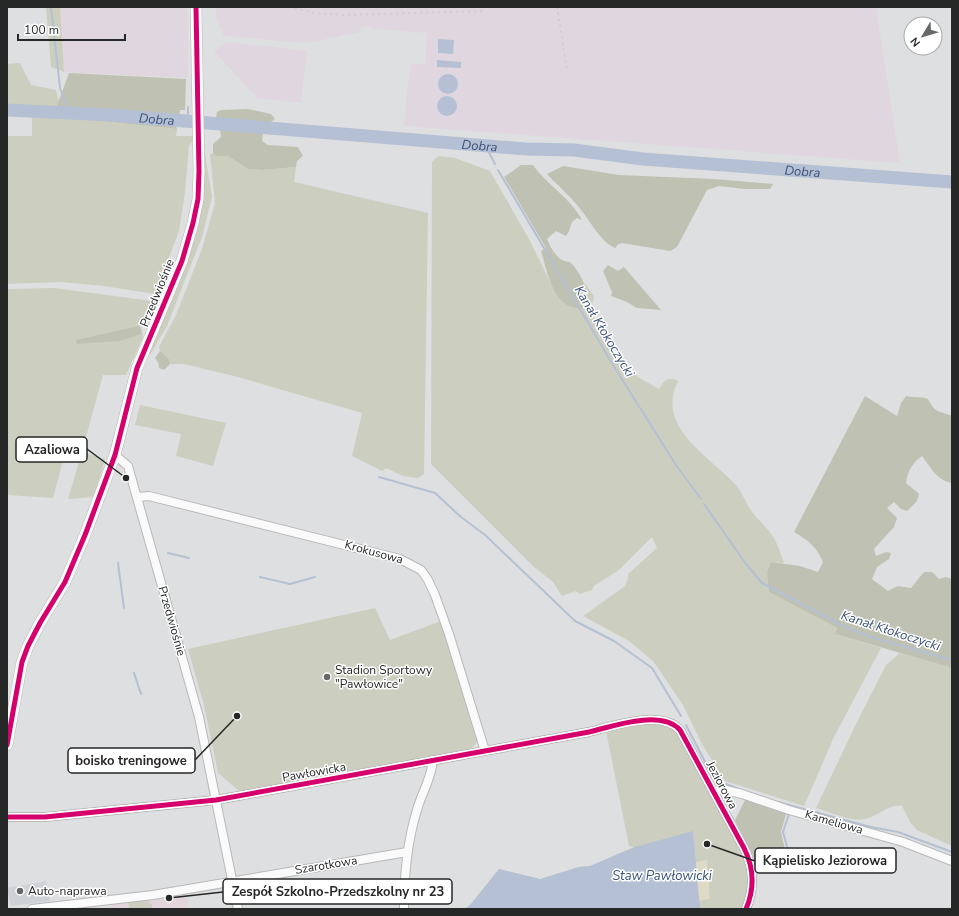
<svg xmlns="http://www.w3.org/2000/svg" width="959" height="916" font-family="'Nunito Sans',sans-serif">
<rect width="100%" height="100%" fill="#dedfe0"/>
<path fill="#ced2d7" d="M 46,881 L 50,901 L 11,906 L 7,888 Z"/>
<path fill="#e0d6df" d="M 60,7 L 186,7 L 188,23 L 188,78 L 64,72 Z
M 206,7 L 876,7 L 900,163 L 404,126 L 409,75 L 412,64 L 425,64 L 427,33 L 373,29 L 368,26 L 361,27 L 360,32 L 307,43 L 223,36 L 223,29 L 220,29 L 219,22 L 217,21 L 216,9 Z
M 227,42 L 307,51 L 301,103 L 257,98 L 214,51 Z"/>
<path fill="#e2d5db" d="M 186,894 L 189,909 L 64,909 L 96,905 L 102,909 L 111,907 L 117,902 Z"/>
<path fill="#cccfbf" d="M 46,7 L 60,7 L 64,72 L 51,67 Z
M 20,63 L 31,85 L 56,90 L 60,106 L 7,106 L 7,64 Z
M 32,116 L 53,116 L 177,129 L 176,136 L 193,136 L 192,142 L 189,146 L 185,193 L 179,231 L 155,294 L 104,286 L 60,282 L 7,284 L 7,136 L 32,136 Z
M 204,148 L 212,197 L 202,237 L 167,326 L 150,355 L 149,350 L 195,238 L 199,219 Z
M 213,153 L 216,156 L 228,156 L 248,169 L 262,170 L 296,167 L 294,182 L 428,213 L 424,474 L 418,478 L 403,476 L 386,468 L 382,471 L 352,456 L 362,413 L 238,377 L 184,364 L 170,364 L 169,359 L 160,351 L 159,347 L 176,315 L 202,249 L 215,203 L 210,154 Z
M 438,156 L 455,158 L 490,171 L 529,239 L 555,292 L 563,301 L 588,295 L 584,282 L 594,296 L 593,302 L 589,309 L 591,313 L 617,356 L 638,377 L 659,389 C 664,380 669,376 678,381 C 655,426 708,456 734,483 C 741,490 745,501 750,509 C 757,520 769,528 775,540 C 779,547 781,555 784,563 L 771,562 L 767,572 L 770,592 L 837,628 L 835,634 L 881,648 L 834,737 L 804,806 L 725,781 L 703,746 L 683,705 L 653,661 L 629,641 L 583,616 L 625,586 L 628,579 L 628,574 L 657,548 L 652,537 L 619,570 L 594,586 L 592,590 L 580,594 L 576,591 L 562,596 L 553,582 L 533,566 L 431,464 L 432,162 Z
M 54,288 L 152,301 L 141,326 L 143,337 L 126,375 L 103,375 L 84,444 L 68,442 L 53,498 L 7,495 L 7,289 Z
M 140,405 L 226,423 L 213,466 L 176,456 L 181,434 L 135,425 Z
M 82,452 L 105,459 L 94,497 L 68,499 Z
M 375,608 L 390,640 L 441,621 L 478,741 L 471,749 L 240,792 L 218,773 L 204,705 L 188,649 Z
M 900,653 L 952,668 L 952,846 L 917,830 L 910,822 L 902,806 C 890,803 877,817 865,819 C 850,822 830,812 816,808 L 857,722 L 886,665 Z
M 655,723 L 674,728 L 678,733 L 746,859 C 750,878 751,892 741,909 L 458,909 L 466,908 L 471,904 L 499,869 L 540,879 L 579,867 L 590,866 L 634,847 L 629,846 L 606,731 L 627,725 Z
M 146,899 L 152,905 L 152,909 L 130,909 L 128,902 Z"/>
<path fill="#bfc2b2" d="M 69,73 L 186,79 L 185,110 L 180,110 L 179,118 L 131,115 L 131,121 L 176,125 L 177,129 L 53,116 Z
M 248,109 L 271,114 L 275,119 L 269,123 L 216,118 L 217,112 L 221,110 Z
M 220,128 L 263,132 L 262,141 L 268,145 L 298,147 L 303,156 L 297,161 L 296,167 L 262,170 L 248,169 L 228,156 L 216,156 L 213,153 L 213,144 L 221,137 Z
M 521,165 L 533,165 C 547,185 571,198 582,220 L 577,218 L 572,222 L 569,231 L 566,236 L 556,231 L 547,239 C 552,250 557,261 570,262 C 581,273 587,288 589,303 L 585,308 C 581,308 576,308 572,307 C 552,302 546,267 541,251 L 546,248 L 504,177 Z
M 563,166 L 619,175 L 714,179 L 773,184 L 770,189 L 745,189 L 719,186 L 707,190 L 677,247 L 670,251 L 622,243 L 617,245 L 616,248 C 602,245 588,217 577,205 C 568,194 557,185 547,174 Z
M 608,265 L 618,271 L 624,267 L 661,310 L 637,308 L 627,302 L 611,296 L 612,292 L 603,271 Z
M 140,326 L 141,334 L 120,341 L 77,344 L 76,340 Z
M 160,351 L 169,359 L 170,364 L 164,370 L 159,368 L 158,362 L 155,358 Z
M 865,396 L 897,416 L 901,403 L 906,396 C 914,398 920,396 928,399 C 936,414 938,410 952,416 L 952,483 C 938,481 930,467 922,456 C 913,462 907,472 906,483 L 919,494 L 917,501 L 907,511 L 901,509 L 894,502 L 887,508 L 897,518 L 894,527 L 874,549 L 876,556 L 886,552 L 891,553 L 889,559 L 877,567 L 872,579 L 888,591 L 898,586 L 911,588 L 924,572 L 932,572 L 939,579 L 946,577 L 952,579 L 952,668 L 835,634 L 837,628 L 769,592 L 767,572 L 771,562 L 800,566 L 818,572 L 823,562 C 817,547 808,540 794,532 Z
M 745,800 L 786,814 L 781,832 L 786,854 L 758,869 C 753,852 742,837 735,820 Z"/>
<path fill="#dfdac6" d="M 707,860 L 710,899 L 698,901 L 696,862 Z"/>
<path fill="#b5c0d4" d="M 438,39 L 454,40 L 453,54 L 438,53 Z
M 437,60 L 461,62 L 461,68 L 437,67 Z
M438 84a10 10 0 1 1 20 0a10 10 0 1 1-20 0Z
M437 106a10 10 0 1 1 20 0a10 10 0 1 1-20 0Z
M 693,831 L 700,909 L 458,909 L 466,908 L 471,904 L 499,869 L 540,879 L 579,867 L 590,866 L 635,847 Z"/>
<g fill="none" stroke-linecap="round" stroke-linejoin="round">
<path stroke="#b5c0d4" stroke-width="2" d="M 51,7 L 60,88 L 69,113
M 188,107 L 188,121
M 485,145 L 495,164
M 498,170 L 613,365 L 676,465 L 701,499
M 379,477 L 435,493 L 461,517 L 485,535 L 575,621 L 614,641 L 652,668 L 681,716
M 704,504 L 746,564 L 762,583 L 845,627 L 877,639 L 952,660
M 168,553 L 189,558
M 118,563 L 124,608
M 260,577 L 290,584 L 315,577
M 134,673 L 141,694
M 686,725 L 712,775 L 720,780
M 726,784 L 747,792
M 774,801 L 871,827 L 898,832 L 952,852
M 764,870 L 789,854 L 783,832 L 789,814"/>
<path stroke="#b5c0d4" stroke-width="13" id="s1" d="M 7,110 L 111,115 L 526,149 L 574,150 L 643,159 L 952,182"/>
<g stroke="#b8b8ba" stroke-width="10">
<path id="street" d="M 115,455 L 128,466 L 199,717 L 238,909
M 137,497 L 149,496 L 400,559 L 421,570 L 428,580 L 435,595 L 449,634 L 485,751
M 715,791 L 722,789 L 742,794 L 789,810 L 903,842 L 952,861
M 7,817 L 45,817 L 216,800 L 589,732 C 613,726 661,709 680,730 L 744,848 C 754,868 755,888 746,909
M 32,909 L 153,895 L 407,852
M 404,909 C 404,876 407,842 417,810 C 422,792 431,780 433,760"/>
</g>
<g stroke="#b8b8ba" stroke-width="12">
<path id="secondary" d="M 7,745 L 22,662 L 28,646 L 40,623 L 65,582 L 85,535 L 115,455 L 137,368 L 182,261 L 193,223 L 198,199 L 199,171 L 196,7"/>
</g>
<use href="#street" stroke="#fafafa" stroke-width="8"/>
<use href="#secondary" stroke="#fafafa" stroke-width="11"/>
<path stroke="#cdcece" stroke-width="2" stroke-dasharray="2 4" stroke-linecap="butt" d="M 289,7 L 315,13 L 344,15 L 485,11
M 557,7 L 567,69"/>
<g stroke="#fff" stroke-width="8">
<path id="cycleway" d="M 7,745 L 22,662 L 28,646 L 40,623 L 65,582 L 85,535 L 115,455 L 137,368 L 182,261 L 193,223 L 198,199 L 199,171 L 196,7
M 7,817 L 45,817 L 216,800 L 589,732 C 613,726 661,709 680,730 L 744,848 C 754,868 755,888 746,909"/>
</g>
<use href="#cycleway" stroke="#d6006c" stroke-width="5"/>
</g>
<g fill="#666768" stroke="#fff" stroke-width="1.5">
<circle cx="327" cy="677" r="4"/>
<circle cx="20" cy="891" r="4"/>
</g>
<g text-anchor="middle" stroke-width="3" stroke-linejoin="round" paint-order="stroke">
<g font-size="12" fill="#262727" stroke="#fff">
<text transform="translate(157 293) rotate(-68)" y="4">Przedwiośnie</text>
<text transform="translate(374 552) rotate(15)" y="4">Krokusowa</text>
<text transform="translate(172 621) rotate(74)" y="4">Przedwiośnie</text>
<text transform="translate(314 772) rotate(-10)" y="4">Pawłowicka</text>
<text transform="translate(722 785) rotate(62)" y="4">Jeziorowa</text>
<text transform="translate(834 822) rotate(16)" y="4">Kameliowa</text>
<text transform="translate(326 865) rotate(-9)" y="4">Szarotkowa</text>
</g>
<g font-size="12" fill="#262727" stroke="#fff" text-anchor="start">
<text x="335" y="674">Stadion Sportowy<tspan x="335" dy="14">"Pawłowice"</tspan></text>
<text x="28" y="895">Auto-naprawa</text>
</g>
<g font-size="13" font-style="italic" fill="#3a517a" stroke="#fff">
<text dy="5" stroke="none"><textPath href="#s1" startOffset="150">Dobra</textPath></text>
<text dy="5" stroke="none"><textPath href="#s1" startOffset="474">Dobra</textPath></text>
<text dy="5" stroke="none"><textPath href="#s1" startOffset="798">Dobra</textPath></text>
<text transform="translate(605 331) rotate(59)" y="5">Kanał Kłokoczycki</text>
<text transform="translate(891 630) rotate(18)" y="5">Kanał Kłokoczycki</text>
<text x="662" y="880">Staw Pawłowicki</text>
</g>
</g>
<path fill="none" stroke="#262727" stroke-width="1.5" d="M126 478L87 449M237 716L195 760M707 844L755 861M169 898L223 892"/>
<g fill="#262727" stroke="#fff" stroke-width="1.5">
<circle cx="126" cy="478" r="4"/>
<circle cx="237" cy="716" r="4"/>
<circle cx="707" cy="844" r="4"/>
<circle cx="169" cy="898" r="4"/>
</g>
<g fill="#fff" stroke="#262727" stroke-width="1.5">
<rect x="16" y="437" width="71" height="25" rx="4"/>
<rect x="68" y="748" width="127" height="25" rx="4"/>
<rect x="755" y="848" width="141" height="25" rx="4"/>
<rect x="223" y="879" width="229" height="25" rx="4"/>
</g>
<g font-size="13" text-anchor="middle" font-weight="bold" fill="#262727">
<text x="52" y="454">Azaliowa</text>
<text x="131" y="765">boisko treningowe</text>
<text x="825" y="865">Kąpielisko Jeziorowa</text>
<text x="338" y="896">Zespół Szkolno-Przedszkolny nr 23</text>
</g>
<rect width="959" height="916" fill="none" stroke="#262727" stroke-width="16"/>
<g transform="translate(923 36) rotate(232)"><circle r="19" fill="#ffffff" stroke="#a8a9a9"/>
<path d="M0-3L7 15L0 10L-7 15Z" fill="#666768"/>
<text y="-6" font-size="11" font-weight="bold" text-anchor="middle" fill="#262727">N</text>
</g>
<path d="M18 34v6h107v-6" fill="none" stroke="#262727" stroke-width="2"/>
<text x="24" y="34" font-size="12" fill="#262727" stroke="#ffffff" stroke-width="3" paint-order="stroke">100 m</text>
</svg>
